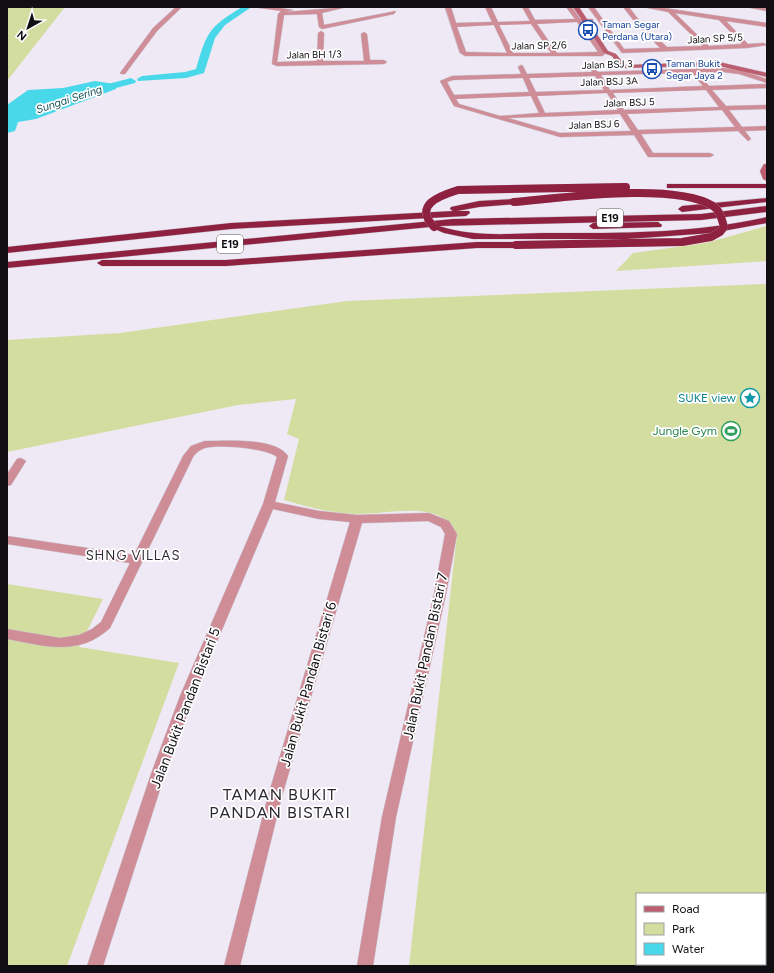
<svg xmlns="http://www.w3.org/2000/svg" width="774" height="973" font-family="Figtree,sans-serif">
<rect width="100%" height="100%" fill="#efe9f5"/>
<path fill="#d3dda0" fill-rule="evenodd" d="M 7,7 L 65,7 L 7,81 Z
M 767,226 L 767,261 L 616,271 L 633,253 L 706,243 Z
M 767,284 L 767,966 L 409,966 L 457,534 C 441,498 388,515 356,514 C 330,513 308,507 284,500 L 299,439 L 287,434 L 296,399 L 238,405 L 7,452 L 7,340 L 120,333 L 347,301 ZM 637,894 L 765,894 L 765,964 L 637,964 Z
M 7,584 L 103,599 L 79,647 L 179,663 L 67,966 L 7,966 Z"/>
<path fill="#49d8e9" d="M 95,81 L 115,84 L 116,89 L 36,119 L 18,122 L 15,131 L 7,133 L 7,105 L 28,90 L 63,88 Z"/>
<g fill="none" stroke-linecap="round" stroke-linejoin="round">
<path fill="#49d8e9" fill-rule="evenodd" d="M 242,7 L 250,8 L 225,25 L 215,38 L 204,73 L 186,78 L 138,81 L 137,79 L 142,76 L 185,72 L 196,69 C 207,32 208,28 242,7 Z
M 131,78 L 136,81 L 135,83 L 93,94 L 88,91 L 89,89 Z"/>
<g stroke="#cbc6d1" stroke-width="1">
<path id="street" d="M 176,7 L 182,7 L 157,31 L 125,74 L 121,74 L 120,73 L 153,28 Z
M 253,7 L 274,7 L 293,10 L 285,12 L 347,7 L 322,13 L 324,25 L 396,11 L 394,14 L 322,29 L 319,27 L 317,14 L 284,15 L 277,62 L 317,61 L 318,33 L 321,31 L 324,33 L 323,61 L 364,61 L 361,34 L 364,32 L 367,34 L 370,60 L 384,60 L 387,62 L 384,64 L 277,66 L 272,64 L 278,14 L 281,11 Z
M 445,7 L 451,7 L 456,23 L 492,22 L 485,7 L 491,7 L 498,22 L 530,21 L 522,7 L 528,7 L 535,20 L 575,19 L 566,7 L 572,7 L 580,19 L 593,19 L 593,21 L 582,22 L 605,54 L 602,56 L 465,56 L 460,53 ZM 577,22 L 598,52 L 557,53 L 537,24 ZM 531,24 L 551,53 L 513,53 L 499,25 ZM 494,25 L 507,53 L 466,52 L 457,27 Z
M 588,7 L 594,7 L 624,49 L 660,48 L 638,26 L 623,7 L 629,7 L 642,24 L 667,47 L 703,46 L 668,12 L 643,7 L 657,7 L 767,23 L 767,27 L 726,21 L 748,44 L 764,43 L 767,45 L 747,48 L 622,53 ZM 675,13 L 719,20 L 742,44 L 709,46 Z
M 746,7 L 767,7 L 767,11 Z
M 521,65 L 523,66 L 527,74 L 592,72 L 591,70 L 594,68 L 598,72 L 723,68 L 740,70 L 767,79 L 767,83 L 739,74 L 723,72 L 698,73 L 709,86 L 767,84 L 767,88 L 712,90 L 726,106 L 767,105 L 767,109 L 729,110 L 742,127 L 767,126 L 767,130 L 745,131 L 751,139 L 748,141 L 738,131 L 641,134 L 653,153 L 710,153 L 714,155 L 710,157 L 648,157 L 634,135 L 560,137 L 454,106 L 440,81 L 452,76 L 521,74 L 518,67 ZM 692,73 L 703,86 L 610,90 L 601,75 ZM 595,76 L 604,90 L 536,92 L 529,78 ZM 523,78 L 529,92 L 454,95 L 447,82 L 453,80 ZM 706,90 L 719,107 L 624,110 L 613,93 ZM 607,93 L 618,110 L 545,113 L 537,96 ZM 531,96 L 539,113 L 500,116 L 459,104 L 456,99 ZM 722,110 L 735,127 L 638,130 L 627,114 ZM 620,114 L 631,131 L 560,133 L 508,118 Z
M 205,441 C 226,441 275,437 288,456 L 275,502 L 319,511 L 357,515 L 429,513 L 449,521 L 457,534 L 446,594 L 396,817 L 373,966 L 357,966 L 382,817 L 434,594 L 445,534 L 441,527 L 428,521 L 362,523 L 282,796 L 240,966 L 224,966 L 268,796 L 350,522 L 319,519 L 273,509 L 194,696 L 165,774 L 103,966 L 87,966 L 151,774 L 180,696 L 263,504 L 277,457 C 266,448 218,444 205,448 C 199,450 196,453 193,457 L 110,628 C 78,657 45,646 7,639 L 7,629 L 60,638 L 79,635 L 92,629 L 101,622 L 130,563 L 7,544 L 7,536 L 134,555 L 183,456 L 191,446 Z
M 21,458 L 26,461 L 11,485 L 7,486 L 7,474 L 17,459 Z"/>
</g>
<g stroke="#cbc6d1" stroke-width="1">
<path id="secondary" d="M 573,7 L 579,7 L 608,51 L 616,54 L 625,65 L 719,62 L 767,73 L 767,77 L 719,66 L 621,68 L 612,56 L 604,53 Z
M 764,164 L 767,164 L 767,181 L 763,179 L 760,171 Z"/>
</g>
<g stroke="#cbc6d1" stroke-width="1">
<path id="highway" d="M 667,184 L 767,184 L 767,188 L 667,188 Z
M 767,198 L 767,202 L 682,212 L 678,209 L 682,206 Z
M 514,199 L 518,202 L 517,204 L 479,207 L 457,211 L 469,211 L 470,213 L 466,216 L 231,229 L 7,253 L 7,247 L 231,223 L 453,211 L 450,209 L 451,207 L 479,201 Z
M 767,206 L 767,212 L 701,220 L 439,226 C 473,237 508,234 542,233 C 618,233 692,234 767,217 L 767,223 L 712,233 L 627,239 L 473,239 L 444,233 L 430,227 L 7,268 L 7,262 L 453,219 L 701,214 Z
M 658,222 L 662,225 L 661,227 L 593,229 L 589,226 L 593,223 Z
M 477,242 L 516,242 L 520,245 L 516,248 L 477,248 L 226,266 L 102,266 L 97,263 L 102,260 L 226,260 Z"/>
</g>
<use href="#street" fill="#cf8d98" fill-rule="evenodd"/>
<use href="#secondary" fill="#bc5d70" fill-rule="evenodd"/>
<use href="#highway" fill="#8e2140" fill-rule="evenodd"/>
<g stroke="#cbc6d1" stroke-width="8" stroke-linecap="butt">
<path id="highway-bridge" d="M 514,202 C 561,198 674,182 713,206 C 720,210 722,220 724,227 L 720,232 L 711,237 L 682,242 L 516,245
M 434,227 C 413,205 439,196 458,190 L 626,187"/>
</g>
<use href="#highway-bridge" stroke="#8e2140" stroke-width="8"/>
</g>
<defs>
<g id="bus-ring" transform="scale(1)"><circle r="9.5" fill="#fff" stroke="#1a4fb4" stroke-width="1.5"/><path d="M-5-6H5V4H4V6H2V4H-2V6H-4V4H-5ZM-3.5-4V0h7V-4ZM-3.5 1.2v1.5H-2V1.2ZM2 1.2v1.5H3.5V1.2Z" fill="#1a4fb4"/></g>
<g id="sight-ring" transform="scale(1)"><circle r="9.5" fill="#fff" stroke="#0f9aa8" stroke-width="1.5"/><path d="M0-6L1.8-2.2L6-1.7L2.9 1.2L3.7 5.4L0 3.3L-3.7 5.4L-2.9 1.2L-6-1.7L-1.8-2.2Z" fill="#0f9aa8"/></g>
<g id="stadium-ring" transform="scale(1)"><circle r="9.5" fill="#fff" stroke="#2e9e5b" stroke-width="1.5"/><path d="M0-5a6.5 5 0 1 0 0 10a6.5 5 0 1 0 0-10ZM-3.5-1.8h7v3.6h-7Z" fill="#2e9e5b"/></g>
</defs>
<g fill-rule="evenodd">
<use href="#bus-ring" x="588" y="30"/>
<use href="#bus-ring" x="652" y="69"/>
<use href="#sight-ring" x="750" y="398"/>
<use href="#stadium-ring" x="731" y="431"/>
</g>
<g text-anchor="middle" stroke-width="3.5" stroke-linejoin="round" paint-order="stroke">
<g font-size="10" fill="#164399" stroke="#fff" text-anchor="start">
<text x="602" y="28">Taman Segar<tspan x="602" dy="12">Perdana (Utara)</tspan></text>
<text x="666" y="67">Taman Bukit<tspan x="666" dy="12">Segar Jaya 2</tspan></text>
</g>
<g font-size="10" fill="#100e12" stroke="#fff">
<text transform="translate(715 38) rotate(-3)" y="4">Jalan SP 5/5</text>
<text transform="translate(539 45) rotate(-1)" y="4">Jalan SP 2/6</text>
<text transform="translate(314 54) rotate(-1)" y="4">Jalan BH 1/3</text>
<text transform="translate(607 64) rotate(-2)" y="4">Jalan BSJ 3</text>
<text transform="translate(609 81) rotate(-2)" y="4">Jalan BSJ 3A</text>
<text transform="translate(629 102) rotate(-2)" y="4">Jalan BSJ 5</text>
<text transform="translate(594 124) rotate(-2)" y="4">Jalan BSJ 6</text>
</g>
<g font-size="11" font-style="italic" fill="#165259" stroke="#fff">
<text transform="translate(69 99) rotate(-18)" y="4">Sungai Sering</text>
</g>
<g fill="#fff" stroke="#585659" stroke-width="1">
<rect x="597" y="209" width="26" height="18" rx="3"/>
<rect x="217" y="235" width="26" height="18" rx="3"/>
</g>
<g font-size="11" font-weight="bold" fill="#100e12">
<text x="610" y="222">E19</text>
<text x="230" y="248">E19</text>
</g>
<g font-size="12" fill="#0d838f" stroke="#fff" text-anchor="end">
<text x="736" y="402">SUKE view</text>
</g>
<g font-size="12" fill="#27864d" stroke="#fff" text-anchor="end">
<text x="717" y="435">Jungle Gym</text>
</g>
<g font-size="13" letter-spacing="1" fill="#2d2931" stroke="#fff">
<text x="133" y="560">SHNG VILLAS</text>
</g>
<g font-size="14" fill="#100e12" stroke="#fff">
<text transform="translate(425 656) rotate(-78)" y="5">Jalan Bukit Pandan Bistari 7</text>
<text transform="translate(308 684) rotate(-74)" y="5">Jalan Bukit Pandan Bistari 6</text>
<text transform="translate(185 708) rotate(-69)" y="5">Jalan Bukit Pandan Bistari 5</text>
</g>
<g font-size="16" letter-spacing="1" fill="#2d2931" stroke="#fff">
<text x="280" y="800">TAMAN BUKIT<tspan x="280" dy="18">PANDAN BISTARI</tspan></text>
</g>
</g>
<rect width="774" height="973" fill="none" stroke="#100e12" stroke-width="16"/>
<rect x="636" y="893" width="130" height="72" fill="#ffffff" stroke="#9f9fa0"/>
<rect x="644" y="906" width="20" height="6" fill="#bc5d70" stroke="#9f9fa0"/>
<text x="672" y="913" font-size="12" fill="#100e12">Road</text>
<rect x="644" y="923" width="20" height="12" fill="#d3dda0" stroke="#9f9fa0"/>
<text x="672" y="933" font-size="12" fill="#100e12">Park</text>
<rect x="644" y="943" width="20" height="12" fill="#49d8e9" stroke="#9f9fa0"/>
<text x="672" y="953" font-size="12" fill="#100e12">Water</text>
<g transform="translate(28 28) rotate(219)" stroke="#ffffff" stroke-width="3" paint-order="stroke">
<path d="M0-3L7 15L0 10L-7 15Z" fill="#100e12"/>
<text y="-6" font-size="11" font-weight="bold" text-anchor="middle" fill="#100e12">N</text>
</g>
</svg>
